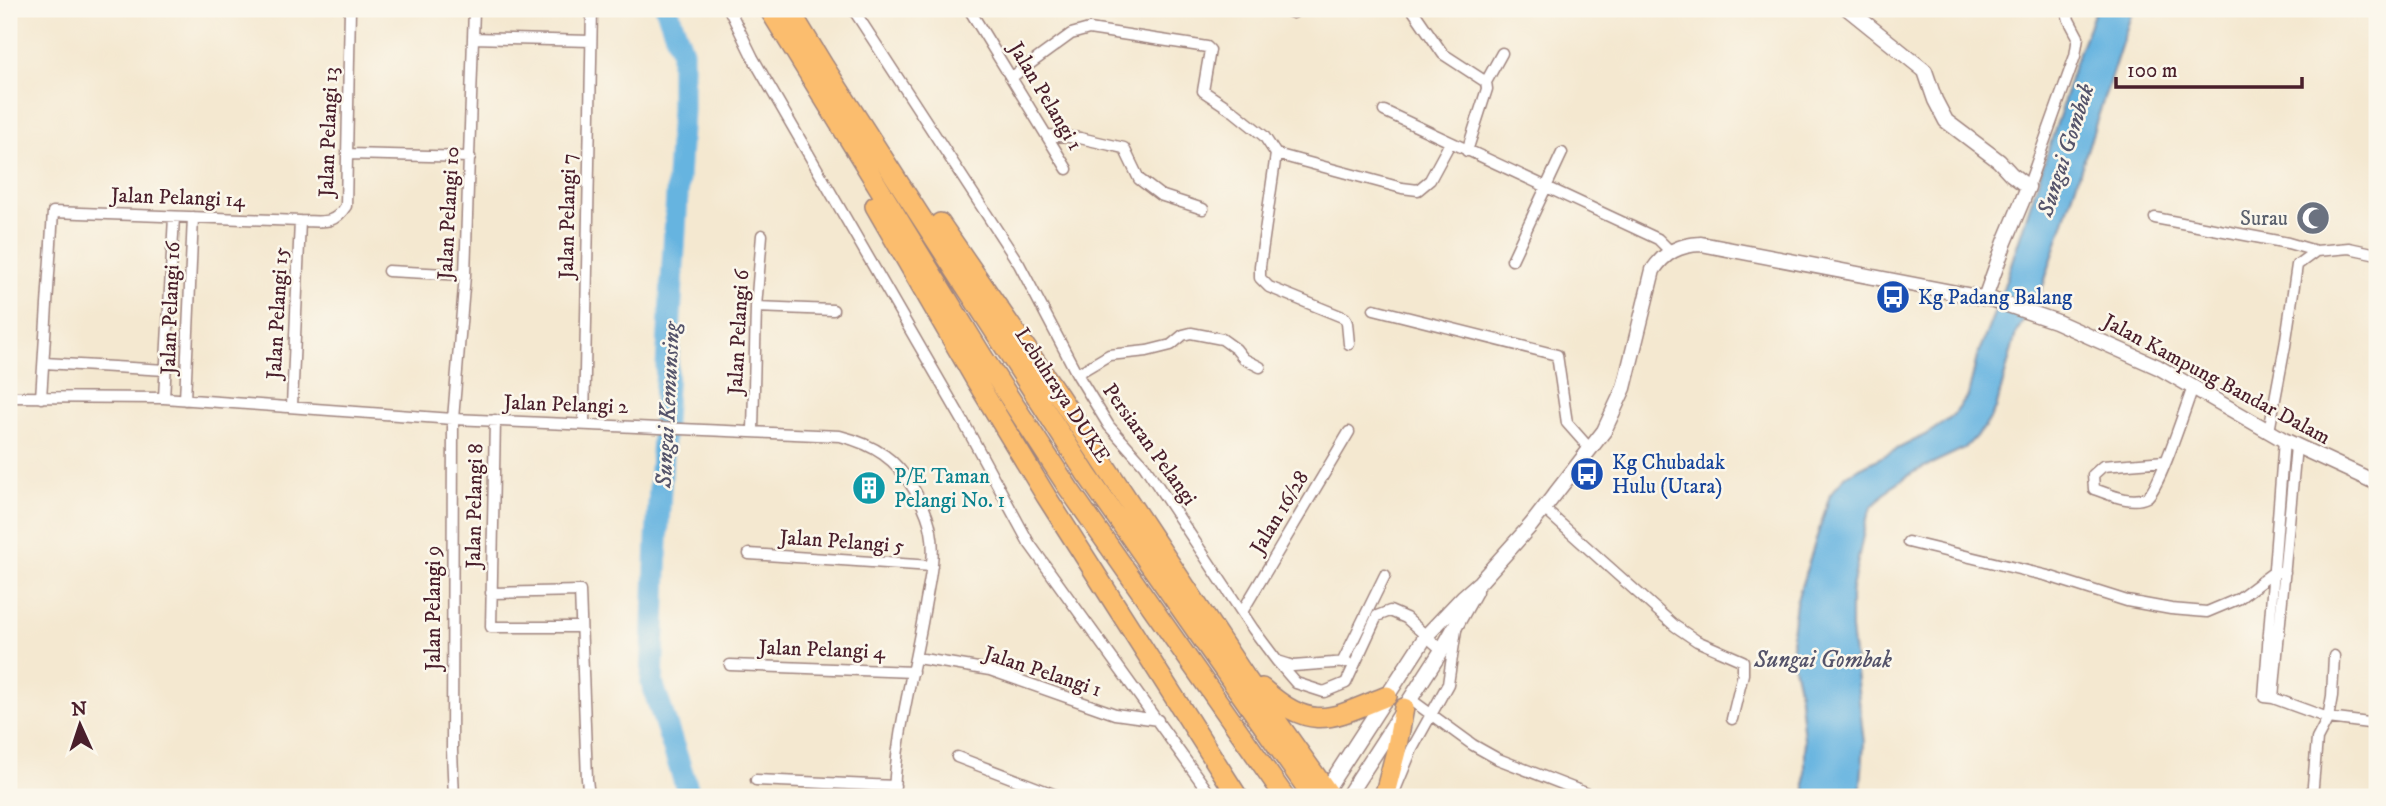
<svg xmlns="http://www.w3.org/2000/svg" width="2386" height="806" font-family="'IM FELL DW Pica',serif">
<rect width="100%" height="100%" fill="#fbf7ec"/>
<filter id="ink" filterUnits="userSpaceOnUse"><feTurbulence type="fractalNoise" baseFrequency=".0143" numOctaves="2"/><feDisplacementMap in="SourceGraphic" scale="14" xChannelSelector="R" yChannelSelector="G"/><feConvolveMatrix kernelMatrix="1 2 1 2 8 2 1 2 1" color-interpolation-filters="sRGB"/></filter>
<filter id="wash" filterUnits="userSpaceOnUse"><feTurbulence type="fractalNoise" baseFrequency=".00686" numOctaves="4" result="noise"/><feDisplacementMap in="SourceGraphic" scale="28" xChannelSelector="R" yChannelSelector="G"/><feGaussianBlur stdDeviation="1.57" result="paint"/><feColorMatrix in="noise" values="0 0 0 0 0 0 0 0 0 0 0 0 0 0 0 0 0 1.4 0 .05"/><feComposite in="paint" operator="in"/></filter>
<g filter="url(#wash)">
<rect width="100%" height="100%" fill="#f4e8d0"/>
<path fill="#66b4e0" stroke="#586a86" stroke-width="2" d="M 2096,9 L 2133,9 L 2042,289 L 2016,333 L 1996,409 L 1984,428 L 1965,448 L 1914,472 L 1891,487 L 1871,508 L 1866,521 L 1851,593 L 1851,629 L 1864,743 L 1860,797 L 1805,797 L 1805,749 L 1799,689 L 1793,662 L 1792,634 L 1796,603 L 1830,495 L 1846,475 L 1927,434 L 1952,417 L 1968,396 L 1977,357 L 2000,298 L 2061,111 L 2074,65 Z"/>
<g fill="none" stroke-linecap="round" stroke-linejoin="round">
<path stroke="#66b4e0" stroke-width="23" d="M 667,9 L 682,51 L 682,110 L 657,540 L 652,683 L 690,797"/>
</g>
</g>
<g filter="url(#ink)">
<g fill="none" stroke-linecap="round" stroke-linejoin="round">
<g stroke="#9f847e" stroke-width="13">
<path id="minor" d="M 729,9 L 753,58 L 964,423 L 1029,543 L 1212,797
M 853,9 L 1019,264 L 1077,374 L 1109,426 L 1144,465 L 1253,629 L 1277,661 L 1296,683 L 1324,692 L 1346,683 L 1377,616 L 1390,611 L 1406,618 L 1442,650
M 969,9 L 1067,169
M 1283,9 L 1293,13 L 1299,9
M 1412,9 L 1443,54 L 1486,82 L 1487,89 L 1467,151
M 473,38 L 591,41
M 1012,77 L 1071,34 L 1089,29 L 1207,47 L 1210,50 L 1203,91 L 1233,111 L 1264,136 L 1276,154 L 1260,266 L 1260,278 L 1269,287 L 1345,318 L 1347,323 L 1349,344
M 1486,82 L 1502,53
M 1384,111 L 1658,239 L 1670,251
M 1048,135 L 1080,138 L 1124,148 L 1139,179 L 1160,195 L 1203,209
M 348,154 L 470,157
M 1276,154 L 1402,188 L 1418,190 L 1430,180 L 1450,143
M 2028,187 L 2075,56 L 2078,37 L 2069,20 L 2066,9
M 2155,218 L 2288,243 L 2316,251 L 2349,248 L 2377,254
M 1512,260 L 1562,153
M 388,271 L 465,275
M 756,307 L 833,310
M 1374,309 L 1557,355 L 1567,423 L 1590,449
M 44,363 L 166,370
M 1077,374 L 1109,355 L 1147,351 L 1171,345 L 1183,335 L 1191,333 L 1222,339 L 1236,349 L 1244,359 L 1260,367
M 9,397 L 164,398 L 453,419 L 840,436 C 856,440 870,445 884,455 C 905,469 927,507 931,531 C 936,556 929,582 925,606 C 915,668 895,735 894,797
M 41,398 L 53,212 L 300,221 C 322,221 333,226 346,206 L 350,9
M 164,398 L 174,217
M 185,400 L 193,217
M 292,406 L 300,221
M 495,420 L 491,627 L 580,627
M 584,424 L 592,9
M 753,430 L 756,307 L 762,235
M 2269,431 L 2285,346 L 2297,265 L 2316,251
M 2284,440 L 2264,697 L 2273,698 L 2328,718 L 2377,724
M 2165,461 L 2103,466 L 2093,475 L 2094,489 C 2109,494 2131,505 2147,497 C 2159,490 2186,406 2193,387
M 1543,508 L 1675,626 L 1697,641 L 1743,661 L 1743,674 L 1732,719
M 1908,542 L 2048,576 L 2127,601 L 2171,609 L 2207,612 L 2238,599 L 2274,572 L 2285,572
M 749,554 L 932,566
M 491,593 L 580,591 L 587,779 L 589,797
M 1242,612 L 1349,432
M 917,658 L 990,670 L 1115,714 L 1158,720
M 1277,661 L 1293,666 L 1347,662
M 1342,663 L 1385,575
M 730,665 L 913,672
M 2273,698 L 2296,446
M 1410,699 L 1473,745 L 1498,759 L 1596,797
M 957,757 L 1061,797
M 756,780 L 895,786
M 1395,790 L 1412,749 L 1448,684 L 1456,630
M 454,797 L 452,751 L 453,419 L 465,275 L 474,9
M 2312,797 L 2317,739 L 2328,718 L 2332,696 L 2334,656"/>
</g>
<g stroke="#9f847e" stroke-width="17">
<path id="tertiary" d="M 1848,9 L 1925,71 L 1935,100 L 1946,121 L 1999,161 L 2011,174 L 2028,187 L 2005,242 L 1985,298
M 1323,795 L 1426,636 L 1463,597 L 1480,582 L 1531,525 L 1604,431 L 1624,388 L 1653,270 C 1665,252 1679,245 1701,244 L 1993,300 L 2055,321 L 2158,367 L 2284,440 L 2377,483
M 1347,797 L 1442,650 L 1475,591"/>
</g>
<g stroke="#9f847e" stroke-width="22">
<path id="motorway" d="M 769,9 L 983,357 L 1069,489 L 1285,797
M 789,9 L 823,65 L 1087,475 L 1313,797
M 875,206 L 975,379 L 1046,496 L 1238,797
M 940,223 L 1059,396 L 1246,678 L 1331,797
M 1262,688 C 1313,733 1330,719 1387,696
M 1384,797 L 1396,751 L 1404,708"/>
</g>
<use href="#minor" stroke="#fff" stroke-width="10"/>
<use href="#tertiary" stroke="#fff" stroke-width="14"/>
<use href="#motorway" stroke="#fbbd6e" stroke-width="19"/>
</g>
</g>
<defs>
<g id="mosque-disc" transform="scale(1.75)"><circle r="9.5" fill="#6b7280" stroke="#fbf7ec"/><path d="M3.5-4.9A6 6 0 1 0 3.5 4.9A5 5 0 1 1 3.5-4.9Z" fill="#fff"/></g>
<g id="bus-disc" transform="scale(1.75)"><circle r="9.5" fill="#1a4fb4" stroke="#fbf7ec"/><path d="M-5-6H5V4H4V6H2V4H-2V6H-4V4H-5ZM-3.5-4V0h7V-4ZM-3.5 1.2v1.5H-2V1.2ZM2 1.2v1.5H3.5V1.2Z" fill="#fff"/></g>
<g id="building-disc" transform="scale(1.75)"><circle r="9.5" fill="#0f9aa8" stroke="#fbf7ec"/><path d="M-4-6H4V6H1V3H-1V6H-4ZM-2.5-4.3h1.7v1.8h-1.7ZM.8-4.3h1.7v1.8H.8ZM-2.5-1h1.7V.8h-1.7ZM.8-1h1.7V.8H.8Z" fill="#fff"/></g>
</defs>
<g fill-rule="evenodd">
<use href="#mosque-disc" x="2313" y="218"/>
<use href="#bus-disc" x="1893" y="297"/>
<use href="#bus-disc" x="1587" y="474"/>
<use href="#building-disc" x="869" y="488"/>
</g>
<g text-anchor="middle" stroke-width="5" stroke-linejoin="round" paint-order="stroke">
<g font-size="21" fill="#4a1f2b" stroke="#fbf7ec">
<text transform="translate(1046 96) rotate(59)" y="7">Jalan Pelangi 1</text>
<text transform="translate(328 132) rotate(-88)" y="7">Jalan Pelangi 13</text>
<text transform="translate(178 197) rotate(2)" y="7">Jalan Pelangi 14</text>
<text transform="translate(448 213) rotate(-87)" y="7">Jalan Pelangi 10</text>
<text transform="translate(567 216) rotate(-89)" y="7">Jalan Pelangi 7</text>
<text transform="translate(170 308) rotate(-88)" y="7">Jalan Pelangi 16</text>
<text transform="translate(277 313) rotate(-87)" y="7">Jalan Pelangi 15</text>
<text transform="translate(738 332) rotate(-87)" y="7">Jalan Pelangi 6</text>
<text transform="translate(2217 379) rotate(28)" y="7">Jalan Kampung Bandar Dalam</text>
<text transform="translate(1063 395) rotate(57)" y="7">Lebuhraya DUKE</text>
<text transform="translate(566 404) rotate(2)" y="7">Jalan Pelangi 2</text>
<text transform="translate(1150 444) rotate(54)" y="7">Persiaran Pelangi</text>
<text transform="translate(474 506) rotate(-89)" y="7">Jalan Pelangi 8</text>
<text transform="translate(1279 512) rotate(-59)" y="7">Jalan 16/28</text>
<text transform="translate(842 541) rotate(4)" y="7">Jalan Pelangi 5</text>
<text transform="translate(433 608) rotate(-90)" y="7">Jalan Pelangi 9</text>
<text transform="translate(822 649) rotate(2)" y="7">Jalan Pelangi 4</text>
<text transform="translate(1043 671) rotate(18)" y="7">Jalan Pelangi 1</text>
</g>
<g font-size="21" fill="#5b616d" stroke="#fbf7ec" text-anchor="end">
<text x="2288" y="225">Surau</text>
</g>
<g font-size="21" fill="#164399" stroke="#fbf7ec" text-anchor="start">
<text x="1918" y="304">Kg Padang Balang</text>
<text x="1612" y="469">Kg Chubadak<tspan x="1612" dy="24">Hulu (Utara)</tspan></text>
</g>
<g font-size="21" fill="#0d838f" stroke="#fbf7ec" text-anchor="start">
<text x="894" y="483">P/E Taman<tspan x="894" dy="24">Pelangi No. 1</tspan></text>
</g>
<g font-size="23" font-style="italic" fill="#54536a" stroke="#fbf7ec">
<text transform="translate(2065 150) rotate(-72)" y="8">Sungai Gombak</text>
<text transform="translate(667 405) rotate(-87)" y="8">Sungai Kemunsing</text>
<text x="1823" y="667">Sungai Gombak</text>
</g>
</g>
<rect width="2386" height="806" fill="none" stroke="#fbf7ec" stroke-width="35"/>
<g transform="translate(80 725) rotate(357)" stroke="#fbf7ec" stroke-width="5" paint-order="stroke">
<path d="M0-5L12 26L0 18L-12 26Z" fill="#4a1f2b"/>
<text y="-10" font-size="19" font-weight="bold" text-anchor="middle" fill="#4a1f2b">N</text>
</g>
<path d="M2116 77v10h186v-10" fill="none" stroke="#4a1f2b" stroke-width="3.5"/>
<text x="2127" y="77" font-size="21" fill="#4a1f2b" stroke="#fbf7ec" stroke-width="5" paint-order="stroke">100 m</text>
</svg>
